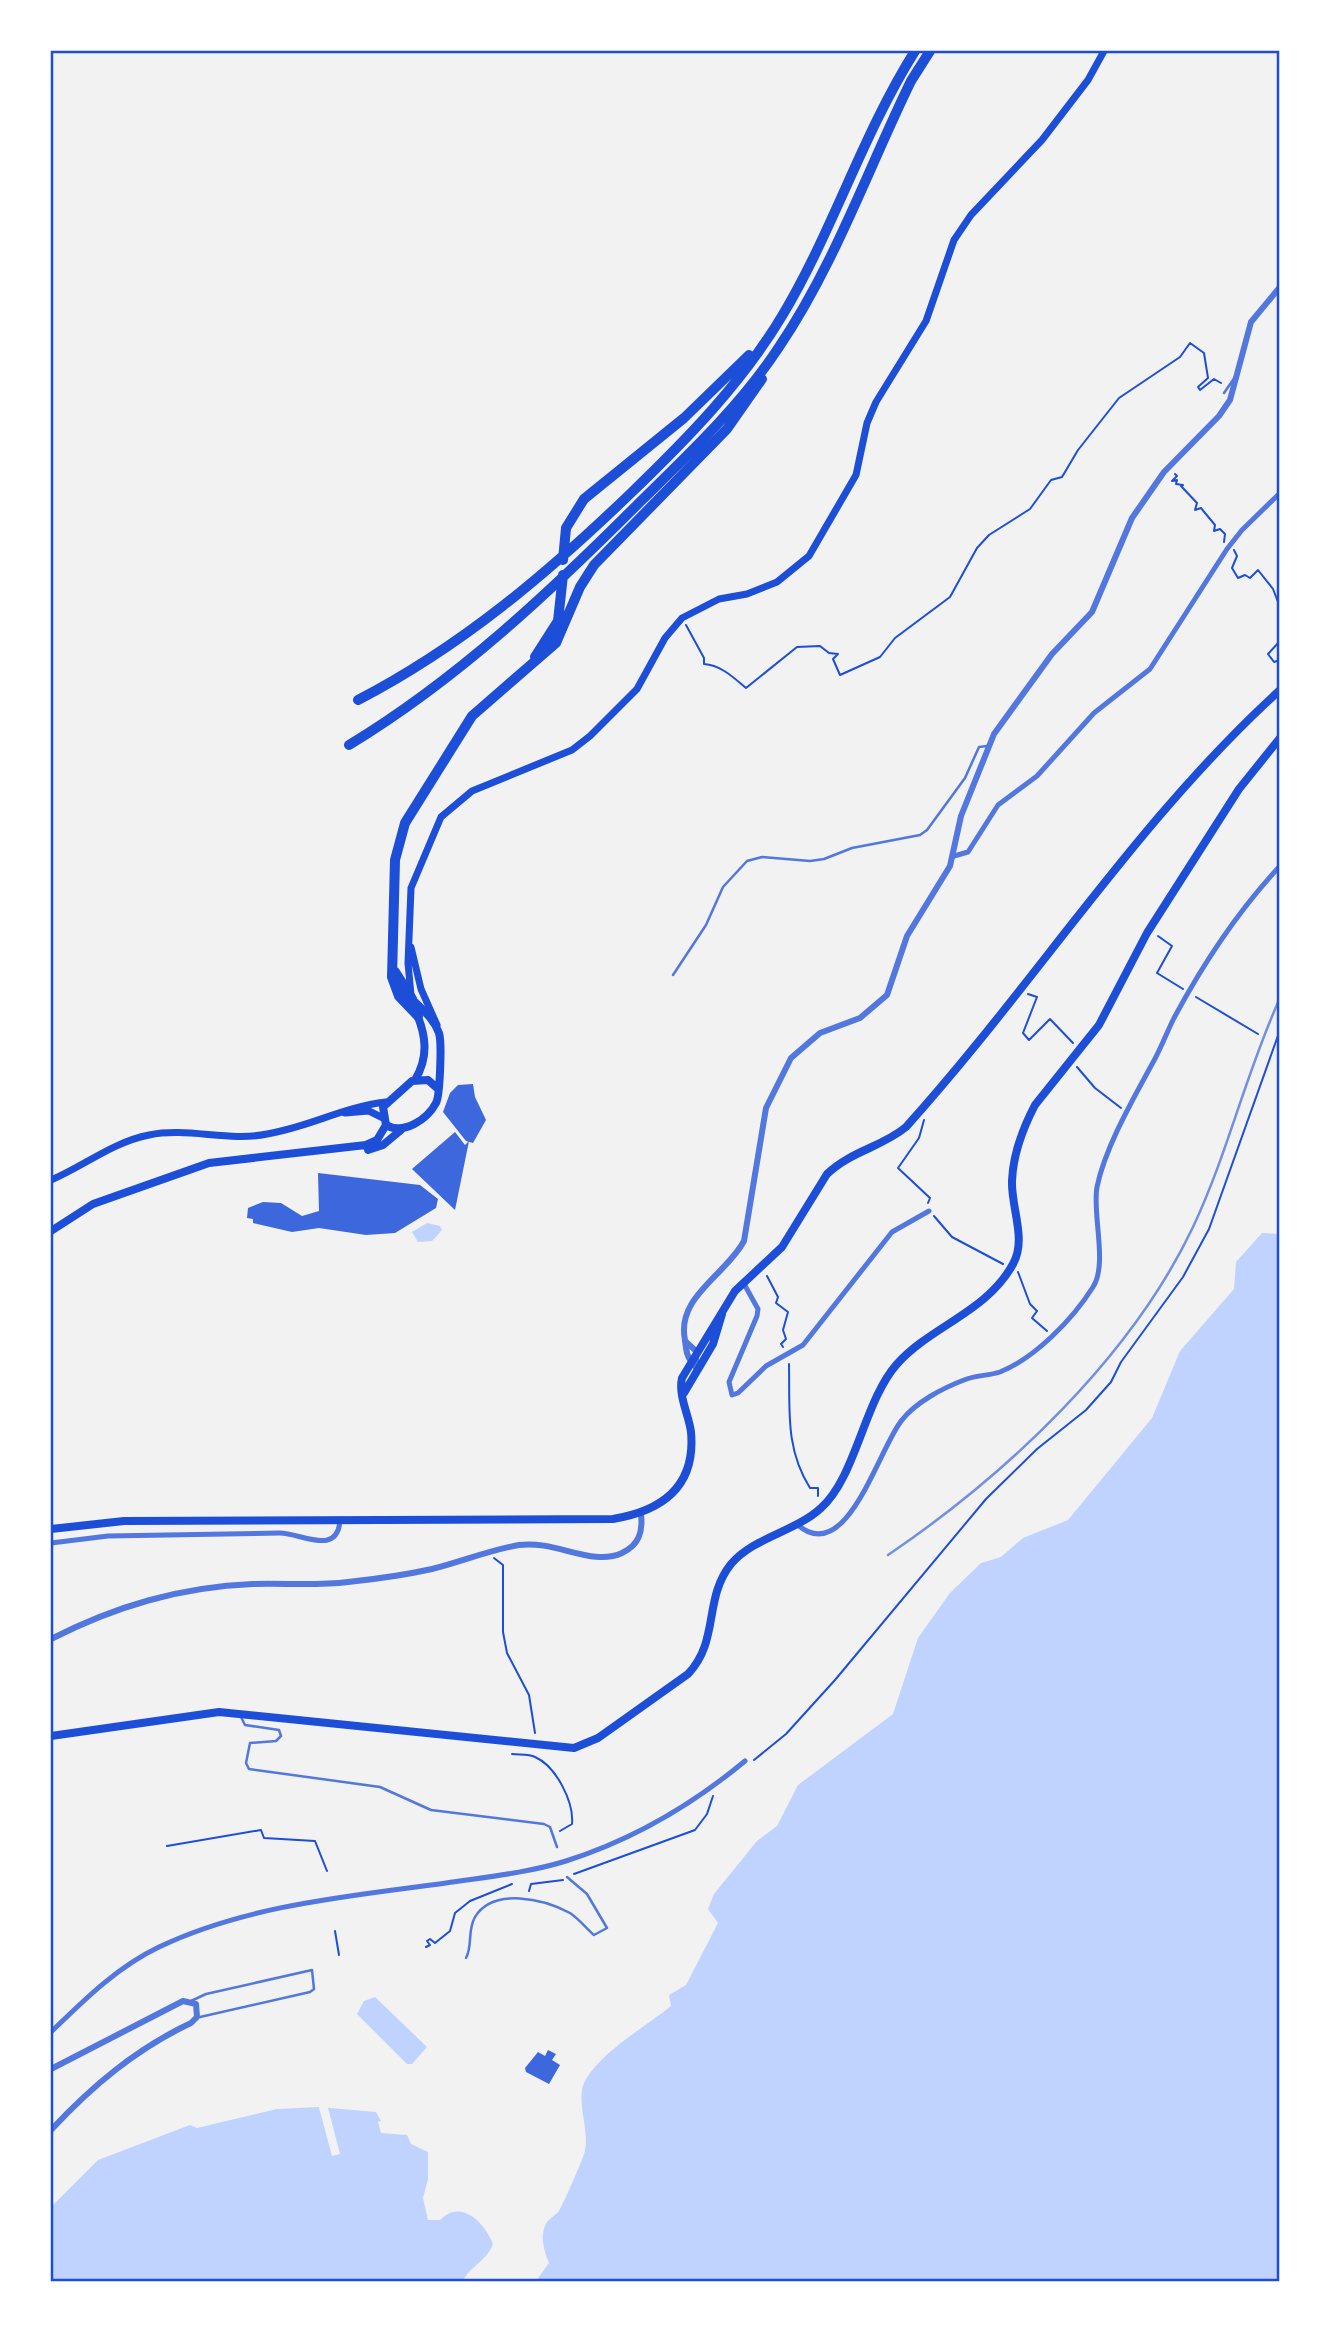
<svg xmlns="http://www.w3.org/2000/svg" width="1331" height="2332" font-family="Barlow,sans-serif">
<rect width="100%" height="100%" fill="#f2f2f2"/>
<path fill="#bfd3fe" d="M 427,1223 L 440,1226 L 442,1230 L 432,1241 L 418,1242 L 412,1232 Z
M 1262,1233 L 1280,1234 L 1280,2281 L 536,2281 L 549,2263 C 544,2251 539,2234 547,2222 C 550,2218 556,2215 559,2211 C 565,2200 578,2170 583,2157 C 593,2133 573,2100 586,2079 C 605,2049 644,2028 671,2006 L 669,1995 L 686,1985 L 718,1923 L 708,1909 L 714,1894 L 757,1841 L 777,1826 L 798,1785 L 893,1714 L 918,1638 L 950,1593 L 981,1563 L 1001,1557 L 1023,1538 L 1068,1520 L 1152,1418 L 1180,1351 L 1234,1289 L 1236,1262 Z
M 375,1997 L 427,2047 L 412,2064 L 407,2064 L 357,2014 L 364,2001 Z
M 319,2107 L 376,2112 L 381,2121 L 378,2122 L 381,2133 L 407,2135 L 411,2144 L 428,2152 L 428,2179 L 423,2198 L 428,2220 L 440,2220 C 461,2198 485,2223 493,2244 C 486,2262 469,2267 463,2281 L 51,2281 L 51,2207 L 98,2160 L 190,2125 L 197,2128 L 277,2109 Z"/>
<path fill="#f2f2f2" d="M 318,2104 L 327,2104 L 340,2154 L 332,2156 Z"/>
<path fill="#3d67dc" d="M 473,1084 L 475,1097 L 486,1120 L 473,1143 L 466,1141 L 443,1112 L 450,1093 L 458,1085 Z
M 455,1132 L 465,1145 L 469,1141 L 455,1210 L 412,1169 Z
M 318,1173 L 420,1185 L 438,1199 L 436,1208 L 395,1233 L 366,1235 L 319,1228 L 292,1232 L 253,1223 L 253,1219 L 247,1218 L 248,1208 L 263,1202 L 281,1203 L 302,1216 L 319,1211 Z
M 548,2050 L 556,2054 L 552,2060 L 560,2065 L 549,2084 L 526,2072 L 525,2068 L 538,2052 L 545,2056 Z"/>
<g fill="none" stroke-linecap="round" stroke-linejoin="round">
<path stroke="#1d4ed8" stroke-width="2" d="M 1175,474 L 1177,476 L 1172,481 L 1177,480 L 1176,484 L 1183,485 L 1181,486 L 1197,503 L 1195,510 L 1201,508 L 1215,525 L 1214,531 L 1220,529 L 1225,534 L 1224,542
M 1234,550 L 1237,556 L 1232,568 L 1238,578 L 1245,575 L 1250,578 L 1258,570 L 1273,589 L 1280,607
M 686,625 L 704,658 L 704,664 C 721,665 734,678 746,688 L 797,647 L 820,646 L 829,653 L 838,654 L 833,659 L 840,675 L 880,657 L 895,638 L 950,597 L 977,548 L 989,535 L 1030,509 L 1051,480 L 1062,477 L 1078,450 L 1119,398 L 1180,357 L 1190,343 L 1204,353 L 1208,378 L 1198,387 L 1200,390 L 1214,379 L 1221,383
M 1280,641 L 1268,654 L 1274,662 L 1280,660 L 1280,668
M 1158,936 L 1172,946 L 1157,973 L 1183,989
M 1028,994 L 1037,997 L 1023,1033 L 1029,1040 L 1050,1019 L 1073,1043
M 1196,997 L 1258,1034
M 1077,1067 L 1095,1088 L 1121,1108
M 924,1120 L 919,1138 L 898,1168 L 930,1198 L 928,1203
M 934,1216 L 952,1237 L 1003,1264
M 1018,1272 L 1030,1304 L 1037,1311 L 1032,1318 L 1047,1331
M 767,1276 L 778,1297 L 776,1303 L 788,1312 L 783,1330 L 786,1339 L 781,1344 L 783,1347
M 789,1364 C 790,1410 785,1448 810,1488 L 818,1488 L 818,1496
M 494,1558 L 503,1565 L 503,1632 L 507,1653 L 529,1695 L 535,1733
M 512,1754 C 519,1755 529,1754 535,1757 C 556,1766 574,1802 572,1824 L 560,1831
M 754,1760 L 786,1734 L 835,1680 L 986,1499 L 1037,1449 L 1086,1410 L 1111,1382 L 1121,1362 L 1183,1277 L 1209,1229 L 1280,1030
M 167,1846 L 261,1830 L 264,1838 L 315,1841 L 327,1871
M 574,1874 L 695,1830 L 707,1814 L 713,1796
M 529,1891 L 531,1884 L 563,1880
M 335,1931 L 339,1955
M 426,1947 L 430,1945 L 427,1941 L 430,1939 L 435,1943 L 450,1931 L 455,1913 L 470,1901 L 512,1884"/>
<path stroke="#5277de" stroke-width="2.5" d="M 1224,393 L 1235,377
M 673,975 L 706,925 L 723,887 L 747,861 L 762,857 L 810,861 L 824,859 L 852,848 L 920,835 L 927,830 L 965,778 L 979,747 L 987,746
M 240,1715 L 245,1725 L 279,1730 L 281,1736 L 276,1741 L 250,1743 L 246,1763 L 249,1769 L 380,1787 L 431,1810 L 544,1824 L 550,1827 L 557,1847
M 466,1958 C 473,1945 467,1931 475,1917 C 493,1887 544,1899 570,1913 C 579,1919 586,1928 594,1935 L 607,1928 L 587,1894 L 567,1877
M 191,2001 L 206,1994 L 312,1970 L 314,1989 L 310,1992 L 200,2017"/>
<path stroke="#5277de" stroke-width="5" d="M 954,856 L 968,852 L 998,805 L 1037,776 L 1094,713 L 1150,669 L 1227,549 L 1242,530 L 1280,493
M 743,1282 L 758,1309 L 757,1316 L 729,1382 L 732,1395 L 738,1393 L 766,1366 L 803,1345 L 892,1232 L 929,1211
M 798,1525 C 847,1568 880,1445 902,1420 C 916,1402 943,1388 964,1380 C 975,1375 988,1376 1000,1372 C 1035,1358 1073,1319 1093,1287 C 1108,1264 1092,1214 1097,1187 C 1105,1148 1132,1101 1151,1066 C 1160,1051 1166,1034 1174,1018 C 1203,964 1238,911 1280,866
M 51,1543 L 108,1536 L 280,1533 C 301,1533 338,1557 340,1520
M 51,2032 C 84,2000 117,1967 159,1947 C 247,1905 350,1896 446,1883 C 486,1877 527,1873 566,1861 C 632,1840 692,1805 745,1761"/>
<path stroke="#5277de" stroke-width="6" d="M 685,1341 L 696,1351 L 696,1368
M 691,1361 C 686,1355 686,1348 685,1340 C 676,1297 726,1275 744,1241 L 766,1108 L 791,1058 L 820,1033 L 860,1018 L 887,995 L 907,936 L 950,866 L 961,816 L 994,734 L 1052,654 L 1092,612 L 1132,518 L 1164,472 L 1219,416 L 1230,400 L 1251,322 L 1280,287
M 51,1639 C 116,1606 180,1587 253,1584 C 285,1583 316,1586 348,1582 C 376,1579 405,1575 432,1569 C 461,1562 489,1550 519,1545 C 556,1540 592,1567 622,1553 C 639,1545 643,1532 641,1514
M 51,2069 L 183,2001 L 196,2004 L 197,2017 L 191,2023 C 136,2049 92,2086 51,2130"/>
<path stroke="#1d4ed8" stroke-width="7" d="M 411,947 L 421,989 L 437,1025
M 411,995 L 408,963 L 411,888 L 441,817 L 472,791 L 572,750 L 590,736 L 637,689 L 665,638 L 682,618 L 719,599 L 747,594 L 777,582 L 809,556 L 856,475 L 867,423 L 876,402 L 926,321 L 954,240 L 971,215 L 1042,140 L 1088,80 L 1104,51
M 345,1113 L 369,1111 L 383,1118
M 51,1180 C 84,1166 113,1142 149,1135 C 188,1127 228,1142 267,1134 C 309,1127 343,1107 386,1102"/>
<path stroke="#1d4ed8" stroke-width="8" d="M 412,999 C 422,1009 434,1019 439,1033 C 442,1043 440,1096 436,1103 C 427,1120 403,1135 386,1125 L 383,1107 L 412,1081 L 428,1080 L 437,1088
M 415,1080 C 429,1057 426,1035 416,1012
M 368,1150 L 383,1145 L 401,1130
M 51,1231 L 93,1204 L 209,1163 L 366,1145 L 377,1140 L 386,1125
M 684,1393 L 713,1344 L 722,1314
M 51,1529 L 124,1521 L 613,1519 C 662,1511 696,1487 691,1432 C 689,1415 678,1396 682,1378 L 735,1291 L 782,1247 L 827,1174 C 851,1151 882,1147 906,1127 C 1035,984 1137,820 1280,690
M 51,1736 L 219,1712 L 574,1748 L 598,1738 L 688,1674 C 720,1640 703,1599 731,1564 C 754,1537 795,1532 821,1508 C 856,1477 864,1401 897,1364 C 931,1326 987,1312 1013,1264 C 1027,1239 1011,1208 1012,1181 C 1013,1155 1023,1128 1035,1105 L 1099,1025 L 1147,933 L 1239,789 L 1280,738"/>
<path stroke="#1d4ed8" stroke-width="10" d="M 563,560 L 566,528 L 584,499 L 684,418 L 749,355
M 535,657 L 558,621 L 563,575
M 358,700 C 462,646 548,573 631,493 C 687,439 742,383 782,316 C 833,231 862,135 915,51
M 349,745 C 458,679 551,591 641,501 C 690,453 741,405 779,347 C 834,266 868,169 911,81 L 930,51
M 395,972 L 412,999
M 418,1016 L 399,996 L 392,977 L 395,860 L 405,823 L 472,716 L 556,643 L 580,587 L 594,565 L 727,429 L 762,379"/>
<path stroke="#7290e2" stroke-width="2.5" d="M 888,1555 C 1006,1475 1131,1358 1193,1227 C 1228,1153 1246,1072 1280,998"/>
</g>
<rect width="1331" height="2332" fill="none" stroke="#ffffff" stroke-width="105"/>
<rect x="52" y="52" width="1226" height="2228" fill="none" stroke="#1d4ed8" stroke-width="2.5"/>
</svg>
